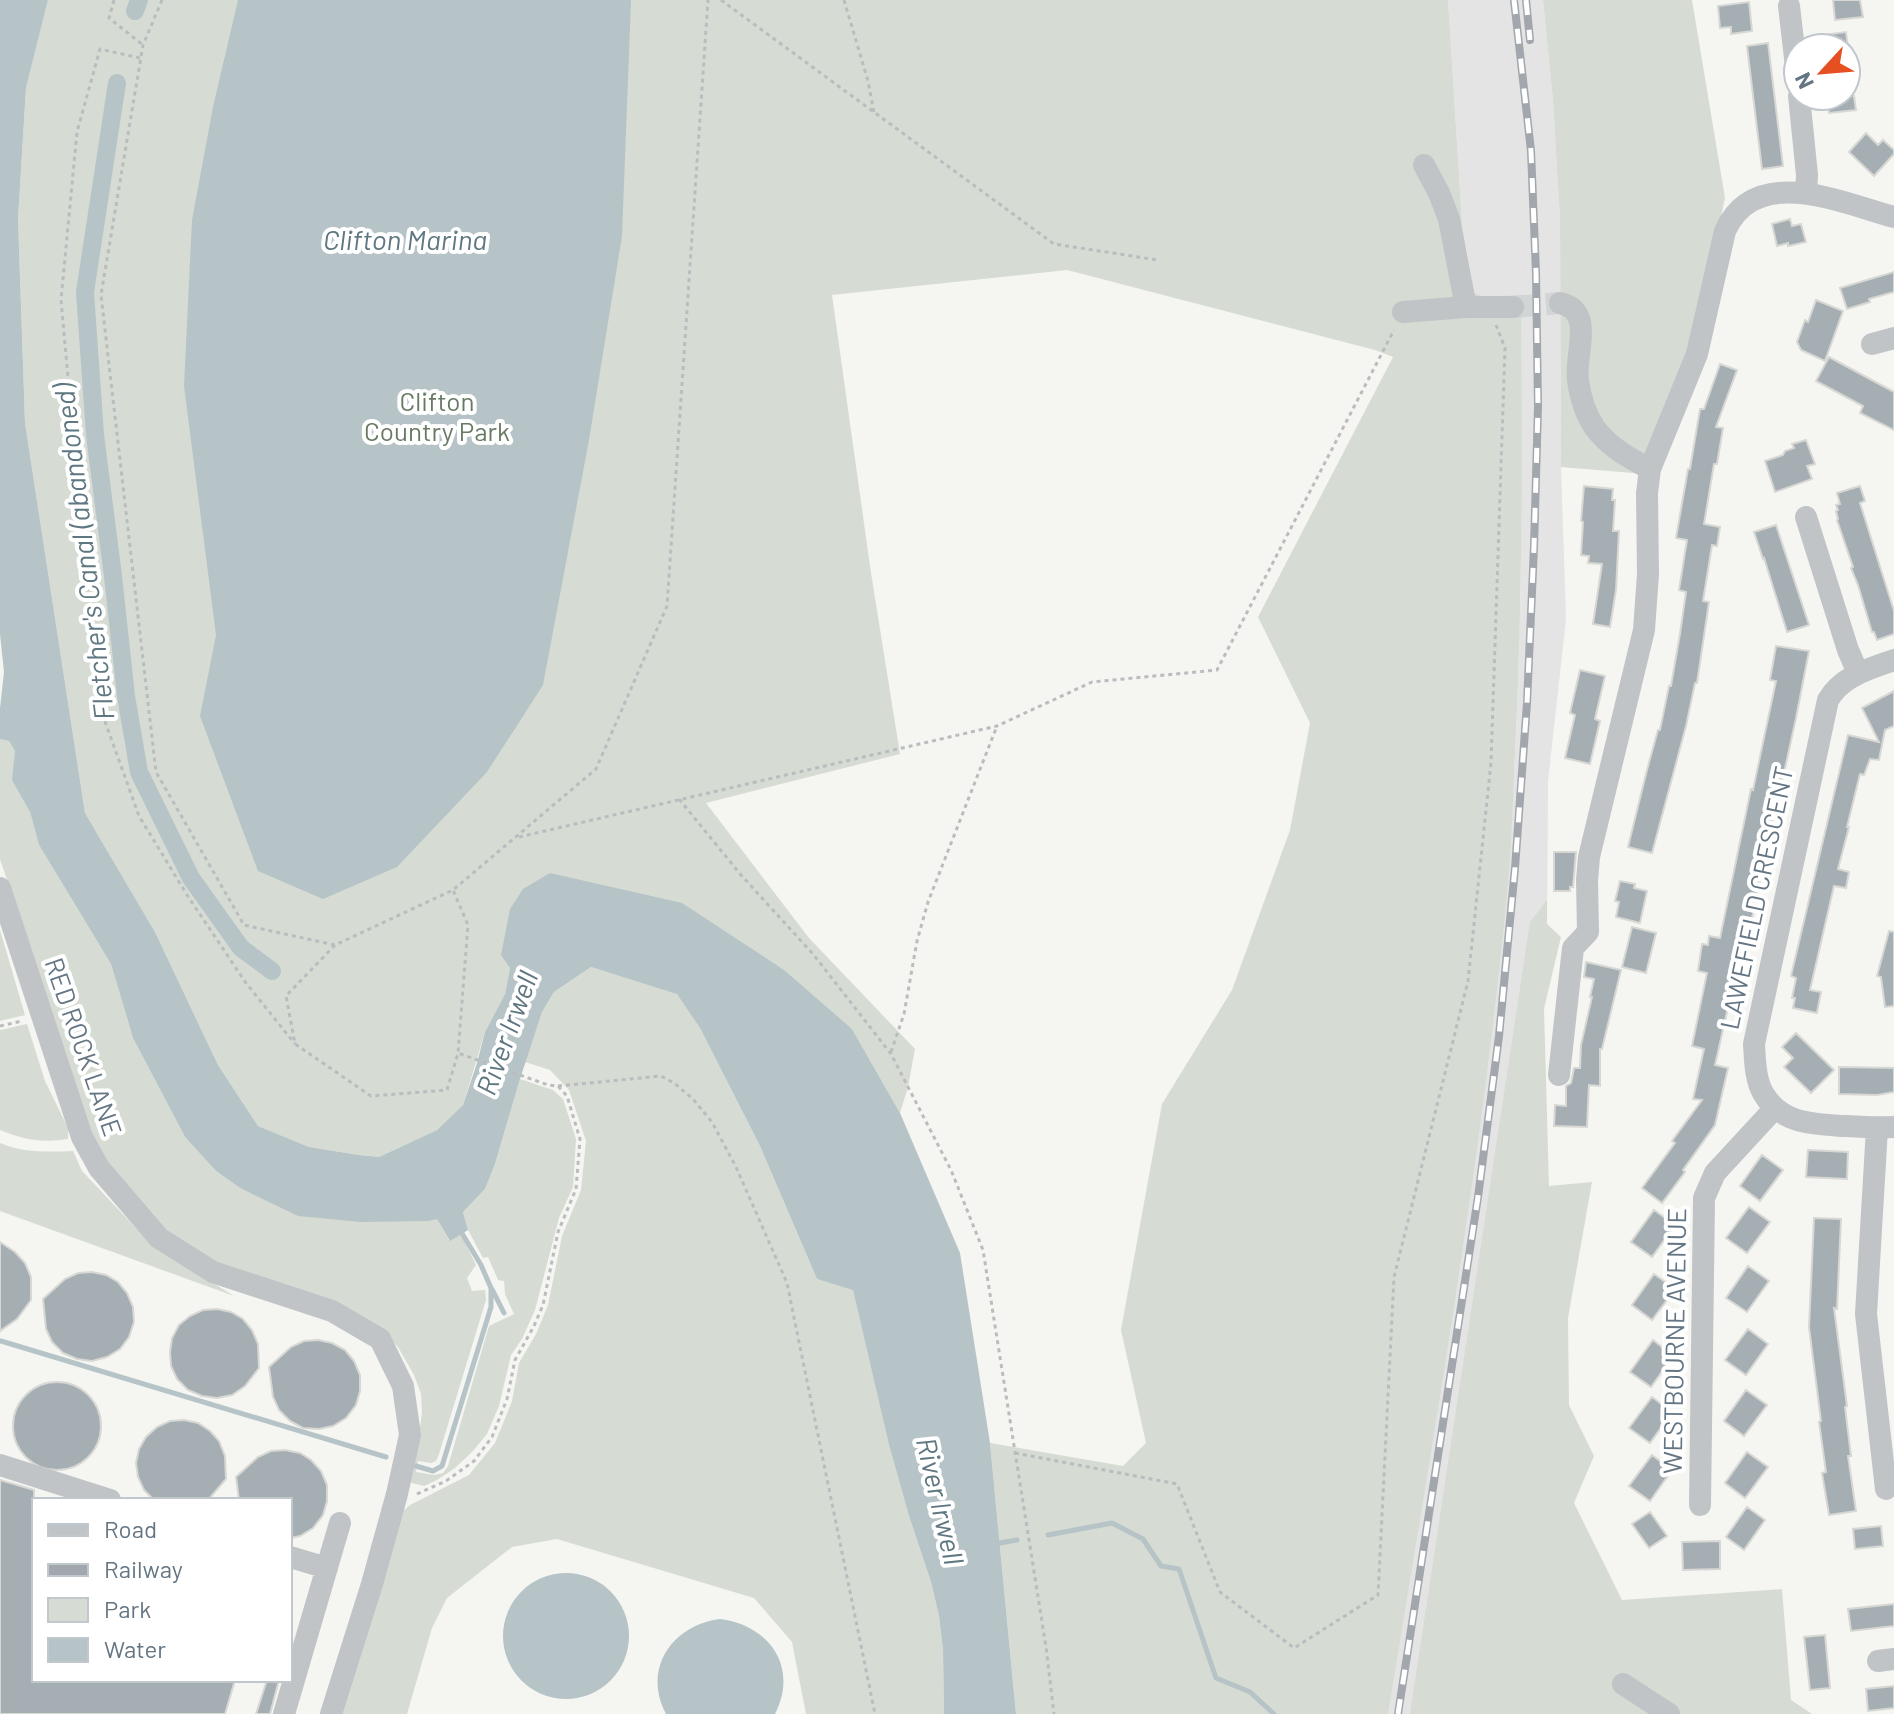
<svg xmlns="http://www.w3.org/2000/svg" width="1894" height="1714" font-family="Barlow,sans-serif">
<rect width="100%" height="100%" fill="#f5f5f2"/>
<path fill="#e3e4e3" d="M 1448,0 L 1543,0 L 1553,101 L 1560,220 L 1561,467 L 1566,619 L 1548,781 L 1547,925 L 1439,1714 L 1291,1714 L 1511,838 L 1518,691 L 1521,577 L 1521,296 L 1484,297 L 1474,292 L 1462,223 Z"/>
<path fill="#d6dcd3" d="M 48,0 L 1448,0 L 1462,223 L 1473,292 L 1484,297 L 1521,295 C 1522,448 1523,601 1515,754 C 1513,797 1512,841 1508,883 C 1482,1162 1433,1438 1388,1714 L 1016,1714 L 990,1443 L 1123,1466 L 1146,1443 L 1121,1330 L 1162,1104 L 1232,990 L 1290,830 L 1310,723 L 1258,617 L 1393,357 L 1375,350 L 1067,270 L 832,295 L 871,573 L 900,754 L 706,803 L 809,938 L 915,1049 L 908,1087 L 900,1113 L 852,1029 L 682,903 L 510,968 L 505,994 L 485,1032 L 463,1105 L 437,1130 L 379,1157 L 359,1155 L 309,1147 L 258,1126 L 218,1065 L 155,932 L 85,813 L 25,423 L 18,219 L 26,88 Z
M 1543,0 L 1692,0 L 1725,198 L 1690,361 L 1645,474 L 1561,467 L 1560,220 L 1553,101 Z
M 0,739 L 9,741 L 15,751 L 13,780 L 30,812 L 39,845 L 111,964 L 133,1038 L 185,1137 L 216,1171 L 240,1188 L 265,1199 L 437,1219 L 449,1240 L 461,1234 L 476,1265 L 467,1278 L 472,1291 L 485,1290 L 486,1300 L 439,1454 L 436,1461 L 431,1463 L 418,1461 L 416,1472 L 434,1475 L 443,1473 L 448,1466 L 489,1326 L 514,1314 L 505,1294 L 504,1281 L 498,1280 L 488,1257 L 483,1258 L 468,1230 L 463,1212 L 485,1189 L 495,1164 L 520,1079 L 553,1090 L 563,1099 L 576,1139 L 573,1187 L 559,1218 L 535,1310 L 522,1339 L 511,1355 L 499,1406 L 487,1434 L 473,1451 L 455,1468 L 437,1480 L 424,1486 L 408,1482 L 416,1457 L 422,1412 L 421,1394 L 414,1375 L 398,1347 L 378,1327 L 222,1267 L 175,1240 L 144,1212 L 97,1148 L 0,859 Z
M 1547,900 L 1547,924 L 1561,937 L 1544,1009 L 1549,1186 L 1592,1182 L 1568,1318 L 1569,1405 L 1594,1456 L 1574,1503 L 1622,1600 L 1782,1589 L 1791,1700 L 1812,1714 L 1410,1714 L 1530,922 Z
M 0,930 L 25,1015 L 0,1021 Z
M 591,967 L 677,993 L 700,1028 L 760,1146 L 817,1279 L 853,1289 L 889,1445 L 909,1516 L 931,1582 L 939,1616 L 943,1650 L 944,1714 L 806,1714 L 792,1642 L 754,1598 L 557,1539 L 512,1547 L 447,1598 L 432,1628 L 407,1714 L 341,1714 L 401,1513 L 410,1505 L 469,1475 L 495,1443 L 512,1401 L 519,1363 L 536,1334 L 548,1305 L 562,1236 L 581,1190 L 586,1141 L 569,1090 L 550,1070 L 525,1062 L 542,1012 L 554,992 Z
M 27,1024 L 45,1081 L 68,1128 L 68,1139 C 41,1143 25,1140 0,1130 L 0,1030 Z
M 0,1143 C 22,1153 49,1152 73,1151 L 82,1171 L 152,1245 L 234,1296 L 0,1211 Z"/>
<path fill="#b6c3c7" d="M 0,0 L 48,0 L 26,88 L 18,219 L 25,423 L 85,813 L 155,932 L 218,1065 L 258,1126 L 309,1147 L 359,1155 L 379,1157 L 437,1130 L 463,1105 L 477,1063 L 485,1032 L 505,994 L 510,968 L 501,955 L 510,909 L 523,889 L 550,873 L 682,903 L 784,970 L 852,1029 L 900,1113 L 960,1253 L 990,1443 L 1016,1714 L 944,1714 L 943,1650 L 939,1616 L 931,1582 L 909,1516 L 889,1445 L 853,1290 L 817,1279 L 760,1146 L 700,1028 L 677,994 L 591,967 L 554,992 L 542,1012 L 520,1079 L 495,1164 L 485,1189 L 463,1212 L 468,1230 L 450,1241 L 437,1219 L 428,1221 L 361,1222 L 298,1216 L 240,1188 L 216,1171 L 185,1137 L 133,1038 L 111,964 L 39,845 L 30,812 L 12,780 L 15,751 L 9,741 L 0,739 L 0,708 L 4,672 L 0,634 Z
M 238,0 L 631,0 L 622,236 L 589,440 L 543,685 L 487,772 L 397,867 L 323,899 L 258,871 L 200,716 L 216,635 L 184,386 L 192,220 L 213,107 Z
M503 1636a63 63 0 1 1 126 0a63 63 0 1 1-126 0Z
M 720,1619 C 769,1625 799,1667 775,1714 L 666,1714 C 642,1669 672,1625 720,1619 Z"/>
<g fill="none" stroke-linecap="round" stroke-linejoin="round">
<path stroke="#b6c3c7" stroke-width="5" d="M 492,1289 L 504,1313
M 1,1341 L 386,1457
M 416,1466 L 433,1471 L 442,1466 L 491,1307 L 491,1288 L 481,1265 L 460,1230
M 1048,1535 L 1112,1523 L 1143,1539 L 1161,1566 L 1179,1569 L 1216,1678 L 1250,1692 L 1274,1714
M 994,1544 L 1017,1540"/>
<path stroke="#b6c3c7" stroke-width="18" d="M 135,11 L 139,0
M 117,83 L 85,292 L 95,435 L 113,576 L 126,696 L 139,772 L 191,878 L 241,948 L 272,971"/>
</g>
<path fill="#a5aeb3" stroke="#d7d7d4" stroke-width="2" d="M 1833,0 L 1860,0 L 1863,17 L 1835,20 Z
M 1749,2 L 1752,31 L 1731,34 L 1731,27 L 1720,28 L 1718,6 Z
M 1846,32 L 1848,48 L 1808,48 L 1807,37 Z
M 1768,43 L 1783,166 L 1762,169 L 1747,46 Z
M 1827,96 L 1854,96 L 1856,110 L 1829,113 Z
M 1866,133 L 1878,145 L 1883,140 L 1894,150 L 1894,154 L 1874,176 L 1849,152 Z
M 1790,219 L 1792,226 L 1801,224 L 1806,242 L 1788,246 L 1788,243 L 1777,246 L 1772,224 Z
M 1894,272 L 1894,292 L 1869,299 L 1870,302 L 1847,309 L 1840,288 Z
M 1816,300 L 1843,311 L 1825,361 L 1801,350 L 1797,342 L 1805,320 L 1808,322 Z
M 1829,357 L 1894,392 L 1894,430 L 1860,413 L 1863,406 L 1816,381 Z
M 1720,364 L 1737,370 L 1716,427 L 1723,428 L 1717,464 L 1714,464 L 1704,524 L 1720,527 L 1717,546 L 1712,545 L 1703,601 L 1709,602 L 1697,683 L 1695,683 L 1686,726 L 1652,853 L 1628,847 L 1647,770 L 1658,730 L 1660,730 L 1669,686 L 1671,686 L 1680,634 L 1686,592 L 1679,590 L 1687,540 L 1676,538 L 1688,469 L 1690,469 L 1700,409 L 1704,409 Z
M 1806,440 L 1815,464 L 1807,466 L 1812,479 L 1775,492 L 1765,461 L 1783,455 L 1785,451 L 1794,448 L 1792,444 Z
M 1584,486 L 1613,489 L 1612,500 L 1615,500 L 1613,531 L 1619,531 L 1616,590 L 1610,627 L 1593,624 L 1602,564 L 1588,563 L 1589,556 L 1581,555 L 1583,522 L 1581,521 Z
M 1860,486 L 1865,501 L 1860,503 L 1894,611 L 1894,634 L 1877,640 L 1874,632 L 1872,632 L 1858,585 L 1851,568 L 1853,567 L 1837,520 L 1838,519 L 1836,511 L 1838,510 L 1836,505 L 1840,504 L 1837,493 Z
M 1776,525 L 1809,625 L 1787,632 L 1764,558 L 1763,559 L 1754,532 Z
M 1776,646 L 1809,651 L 1796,718 L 1782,782 L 1780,782 L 1750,928 L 1743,927 L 1733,985 L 1740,987 L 1735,1005 L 1729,1003 L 1715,1065 L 1728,1068 L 1715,1125 L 1683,1170 L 1685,1172 L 1662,1203 L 1642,1188 L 1675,1143 L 1672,1141 L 1702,1100 L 1693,1099 L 1704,1049 L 1692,1046 L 1707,973 L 1698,971 L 1702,944 L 1708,945 L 1709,936 L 1720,938 L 1751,789 L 1753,790 L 1776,681 L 1770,680 Z
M 1580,670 L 1605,676 L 1595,719 L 1600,721 L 1590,764 L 1565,758 L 1575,715 L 1570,713 Z
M 1894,691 L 1894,726 L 1885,730 L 1879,760 L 1870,759 L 1864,775 L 1860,774 L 1847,827 L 1849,827 L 1838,869 L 1849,872 L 1846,888 L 1834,886 L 1810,990 L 1821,992 L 1817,1013 L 1793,1008 L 1795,998 L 1792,998 L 1796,978 L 1791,976 L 1848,735 L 1879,742 L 1862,708 Z
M 1554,852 L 1576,852 L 1573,887 L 1570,887 L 1570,891 L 1554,891 Z
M 1620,881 L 1635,884 L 1634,888 L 1647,891 L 1640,923 L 1616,917 L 1619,902 L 1615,901 Z
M 1632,927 L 1656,933 L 1646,973 L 1622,967 Z
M 1889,931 L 1894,932 L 1894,1006 L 1885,1007 L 1881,977 L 1877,976 Z
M 1586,962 L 1621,970 L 1602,1049 L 1600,1049 L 1600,1086 L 1589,1085 L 1587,1127 L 1554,1126 L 1555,1105 L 1566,1106 L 1566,1086 L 1571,1083 L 1574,1068 L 1580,1068 L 1581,1045 L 1592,997 L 1590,997 L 1594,979 L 1584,977 Z
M 1796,1033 L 1834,1070 L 1811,1093 L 1784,1067 L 1793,1058 L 1782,1047 Z
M 1839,1067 L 1894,1068 L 1894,1092 L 1877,1095 L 1839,1094 Z
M 1808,1150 L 1848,1152 L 1847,1179 L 1806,1177 Z
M 1762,1155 L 1783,1170 L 1760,1201 L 1740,1186 Z
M 1749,1207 L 1770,1222 L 1747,1253 L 1726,1238 Z
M 1654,1210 L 1675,1225 L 1652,1257 L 1631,1242 Z
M 1814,1218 L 1841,1219 L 1837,1309 L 1834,1308 L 1847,1406 L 1845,1407 L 1851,1456 L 1848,1456 L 1856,1511 L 1829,1515 L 1822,1473 L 1826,1472 L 1819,1422 L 1821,1421 L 1809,1327 Z
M 0,1242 L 15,1252 L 25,1263 L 31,1277 L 31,1300 L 17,1319 L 0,1331 Z
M 1748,1266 L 1769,1281 L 1747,1312 L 1726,1298 Z
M 92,1272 L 106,1275 L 118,1282 L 127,1293 L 133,1307 L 134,1322 L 129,1337 L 120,1349 L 107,1357 L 92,1361 L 77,1359 L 63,1353 L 52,1342 L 46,1329 L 43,1299 L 65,1279 L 78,1273 Z
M 1654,1274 L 1675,1289 L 1652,1320 L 1632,1305 Z
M 217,1309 L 231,1312 L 243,1319 L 252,1330 L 258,1344 L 259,1368 L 245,1386 L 232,1395 L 217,1398 L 202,1396 L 188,1390 L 177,1379 L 171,1366 L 170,1352 L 172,1338 L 179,1325 L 190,1316 L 203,1310 Z
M 1748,1329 L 1768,1344 L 1746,1375 L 1725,1360 Z
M 318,1340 L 332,1343 L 345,1350 L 354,1361 L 360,1375 L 360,1391 L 356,1405 L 346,1418 L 333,1426 L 319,1429 L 303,1428 L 290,1421 L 279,1410 L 273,1397 L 269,1367 L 291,1347 L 304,1341 Z
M 1653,1340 L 1673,1356 L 1651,1387 L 1630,1372 Z
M13 1426a44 44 0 1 1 88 0a44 44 0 1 1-88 0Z
M 1746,1390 L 1767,1405 L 1744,1436 L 1724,1421 Z
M 1652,1397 L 1672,1412 L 1650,1443 L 1629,1428 Z
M 184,1420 L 198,1423 L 210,1431 L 219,1441 L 225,1456 L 226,1479 L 208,1500 L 154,1500 L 144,1490 L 138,1477 L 136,1463 L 139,1449 L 146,1437 L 157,1427 L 170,1421 Z
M 285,1450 L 300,1453 L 311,1460 L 321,1471 L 327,1485 L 327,1501 L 323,1515 L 313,1528 L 300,1536 L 290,1538 L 290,1500 L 239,1500 L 236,1477 L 258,1457 L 271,1451 Z
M 1747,1452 L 1768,1467 L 1745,1498 L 1725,1483 Z
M 1652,1455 L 1672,1470 L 1650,1501 L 1629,1486 Z
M 0,1480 L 34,1490 L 34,1680 L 235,1680 L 225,1714 L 0,1714 Z
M 1747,1507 L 1765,1520 L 1744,1550 L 1726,1537 Z
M 1650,1512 L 1667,1536 L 1649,1548 L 1632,1524 Z
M 1881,1526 L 1883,1546 L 1855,1549 L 1853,1529 Z
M 1720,1541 L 1720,1569 L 1683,1570 L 1682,1542 Z
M 1894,1604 L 1894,1626 L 1851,1631 L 1848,1609 Z
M 1825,1635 L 1830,1688 L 1810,1690 L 1804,1637 Z
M 267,1680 L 279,1680 L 270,1714 L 256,1714 Z
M 1894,1686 L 1894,1708 L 1868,1711 L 1866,1689 Z"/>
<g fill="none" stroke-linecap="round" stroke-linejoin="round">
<path stroke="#d1d5d6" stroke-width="22" stroke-dasharray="22 11" stroke-linecap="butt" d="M 1513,307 L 1560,303"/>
<path stroke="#babcbf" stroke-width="3" stroke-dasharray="4 4" stroke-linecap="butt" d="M 114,0 L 109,18 L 143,45
M 162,0 L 143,45 L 101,295 L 156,772 L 244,925 L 335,945 L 453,890 L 596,769 L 667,606 L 708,0
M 721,0 L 1054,244 L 1158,260
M 844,0 L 868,81 L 874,113
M 140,58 L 100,49 L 77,132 L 61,300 L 97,699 L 139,816 L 187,895 L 246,983 L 295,1044
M 679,799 L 741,875 L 813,954 L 891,1054 L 951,1170 L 983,1250 L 1046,1647 L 1054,1714
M 519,837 L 997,726 L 1092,682 L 1217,670 L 1394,330
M 335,945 L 286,996 L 295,1044 L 371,1096 L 447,1090 L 458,1053 L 468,925 L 453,890
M 0,1026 L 22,1021
M 891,1052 L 904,1014 L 917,941 L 928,902 L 997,726
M 558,1086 L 661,1076 L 674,1083 L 693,1099 L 712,1122 L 736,1167 L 787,1283 L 875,1714
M 1015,1453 L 1177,1484 L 1220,1592 L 1294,1648 L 1378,1595 L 1394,1277 L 1468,981 L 1491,763 L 1505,348 L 1496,325
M 417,1494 L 446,1481 L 474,1461 L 492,1437 L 507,1399 L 515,1360 L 534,1326 L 543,1305 L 558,1232 L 576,1189 L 580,1139 L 567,1096 L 558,1086 L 548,1085 L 458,1053"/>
<path stroke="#c0c4c7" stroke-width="22" d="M 1789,6 L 1798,84
M 1799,96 L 1807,175 L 1806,193
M 1424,165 L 1439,193 L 1449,219 L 1466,307
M 1560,303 C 1596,311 1574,355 1578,380 C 1580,396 1586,415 1595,428 C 1609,447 1629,458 1650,469
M 1403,312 L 1466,307 L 1513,307
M 1872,344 L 1894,338
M 1806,517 L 1848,650 L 1858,673
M 1894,660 C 1869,669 1842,676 1828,700 L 1754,1044 C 1755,1059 1755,1079 1763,1093 C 1781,1124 1813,1124 1844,1126 C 1861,1127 1877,1128 1894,1127
M 0,888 L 82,1137 L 99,1168 L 159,1238 L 213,1272 L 332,1311 L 380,1339 L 403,1386 L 410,1435 L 397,1494 L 372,1584 L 331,1714
M 1559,1075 L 1573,948 L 1588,932 L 1587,880 L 1589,857 L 1644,630 L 1648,574 L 1647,493 L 1650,469 L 1697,354 L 1725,231 C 1756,163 1842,203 1894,217
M 1877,1128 L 1866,1314 L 1886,1489
M 0,1465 L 110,1500
M 1700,1505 L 1704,1198 L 1715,1173 L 1775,1108
M 290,1557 L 327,1568
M 1878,1661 L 1894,1659
M 1623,1684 L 1669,1714
M 284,1714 L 340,1523"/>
<g stroke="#a1a7ad" stroke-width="8">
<path id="rail" d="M 1526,0 L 1530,40
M 1398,1714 L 1478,1197 L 1499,1036 L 1515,868 L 1527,703 L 1534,547 L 1538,407 L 1536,273 L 1531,151 L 1514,0"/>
</g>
<use href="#rail" stroke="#fff" stroke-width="5" stroke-dasharray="15" stroke-linecap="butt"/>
</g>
<g text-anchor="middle" stroke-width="8" stroke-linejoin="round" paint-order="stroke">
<g font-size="26" fill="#687a63" stroke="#fff">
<text x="437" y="411">Clifton<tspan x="437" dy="30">Country Park</tspan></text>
</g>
<g font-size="26" fill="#647583" stroke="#fff">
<text transform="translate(1757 898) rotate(-78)" y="9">LAWEFIELD CRESCENT</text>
<text transform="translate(83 1047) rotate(71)" y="9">RED ROCK LANE</text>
<text transform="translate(1675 1341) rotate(-89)" y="9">WESTBOURNE AVENUE</text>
</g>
<g font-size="28" font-style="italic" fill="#5f7780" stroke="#fff">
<text x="405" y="250">Clifton Marina</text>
<text transform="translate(84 552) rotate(-97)" y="10">Fletcher's Canal (abandoned)</text>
<text transform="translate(507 1033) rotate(-70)" y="10">River Irwell</text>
<text transform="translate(940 1501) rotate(77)" y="10">River Irwell</text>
</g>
</g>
<rect x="32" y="1498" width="260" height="184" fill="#ffffff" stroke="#c1c8cd" stroke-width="2"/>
<rect x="48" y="1524" width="40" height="12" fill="#c0c4c7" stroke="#c1c8cd" stroke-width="2"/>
<text x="104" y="1538" font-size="24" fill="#647583">Road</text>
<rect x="48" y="1564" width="40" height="12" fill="#a1a7ad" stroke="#c1c8cd" stroke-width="2"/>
<text x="104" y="1578" font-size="24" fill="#647583">Railway</text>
<rect x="48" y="1598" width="40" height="24" fill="#d6dcd3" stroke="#c1c8cd" stroke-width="2"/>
<text x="104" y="1618" font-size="24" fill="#647583">Park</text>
<rect x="48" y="1638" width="40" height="24" fill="#b6c3c7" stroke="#c1c8cd" stroke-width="2"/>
<text x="104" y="1658" font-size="24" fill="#647583">Water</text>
<g transform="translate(1822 72) rotate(244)"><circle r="38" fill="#ffffff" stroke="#c1c8cd" stroke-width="2"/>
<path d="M0-6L14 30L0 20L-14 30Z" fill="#e54f22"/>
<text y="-12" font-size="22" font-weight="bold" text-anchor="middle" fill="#647583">N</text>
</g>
</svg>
